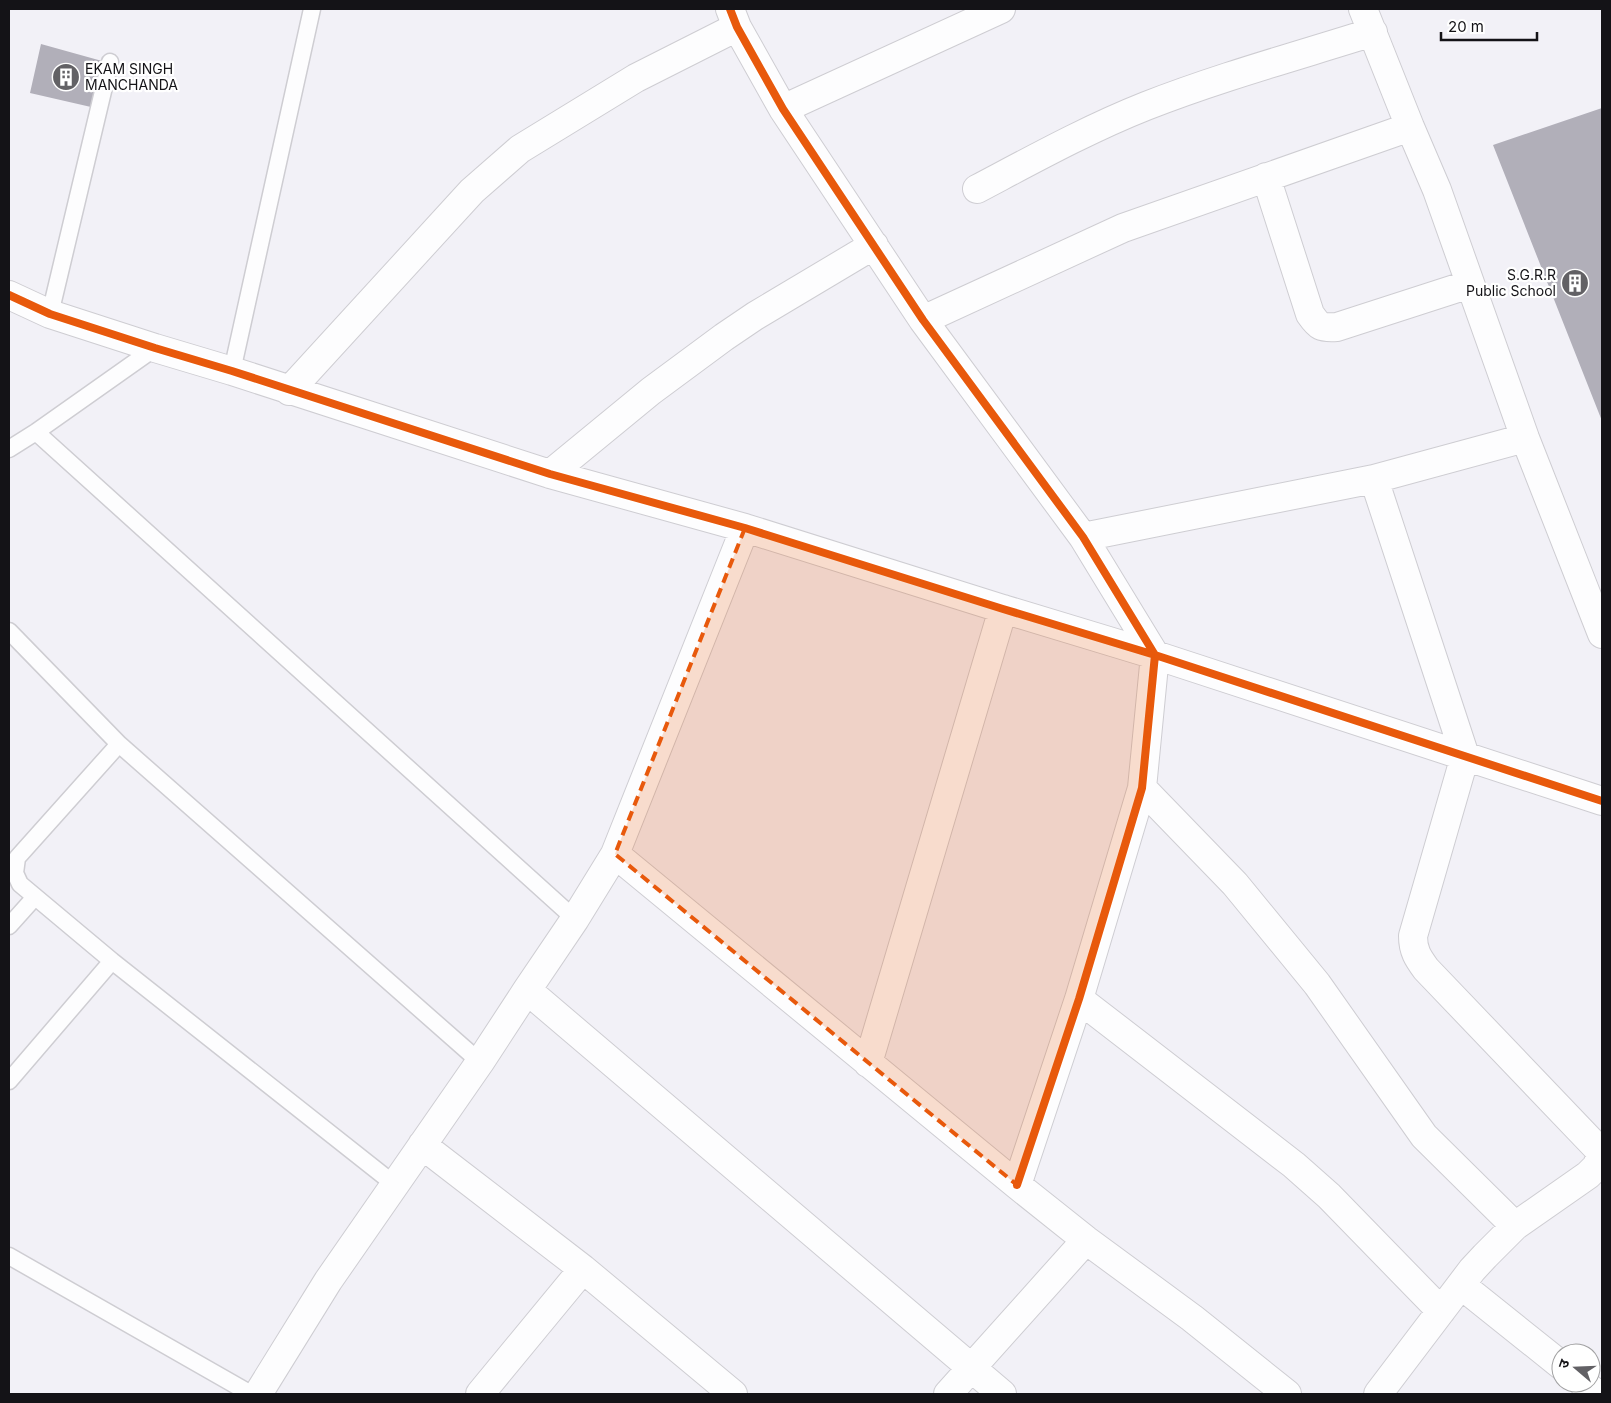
<svg xmlns="http://www.w3.org/2000/svg" width="1611" height="1403" font-family="Inter,'Noto Sans Devanagari',sans-serif">
<rect width="100%" height="100%" fill="#f2f1f7"/>
<path fill="#b1afb9" d="M 41,44 L 102,61 L 91,107 L 30,93 Z
M 1602,108 L 1602,421 L 1493,145 Z"/>
<g fill="none" stroke-linecap="round" stroke-linejoin="round">
<g stroke="#cecdd2" stroke-width="19">
<path id="lane" d="M 50,314 L 110,62
M 232,371 L 312,9
M 36,432 L 575,919
M 9,449 L 36,432 L 155,348
M 9,631 L 119,744 L 480,1062
M 119,744 L 17,858 L 15,873 L 20,884 L 112,961 L 394,1184
M 9,926 L 35,897
M 9,1081 L 112,961
M 9,1256 L 251,1394"/>
</g>
<g stroke="#cecdd2" stroke-width="30">
<path id="street" d="M 730,9 L 737,27 L 783,109 L 923,320 L 1083,537 L 1155,655 L 1142,788 L 1079,999 L 1017,1185
M 1363,9 L 1410,127 L 1437,190 L 1525,438 L 1602,634
M 783,109 L 1001,9
M 1266,177 L 1310,314 C 1319,327 1321,328 1337,327 L 1470,284
M 977,189 C 1032,160 1088,129 1146,106 C 1220,77 1297,56 1373,32
M 9,295 L 50,314 L 155,348 L 232,371 L 550,474 L 745,528 L 1003,609 L 1155,655 L 1602,801
M 923,320 L 1123,228 L 1410,127
M 289,391 L 472,191 L 520,149 L 636,78 L 737,27
M 550,474 L 651,391 L 724,337 L 755,316 L 874,245
M 1374,479 L 1465,756 L 1413,936 C 1413,951 1418,958 1426,969 L 1602,1153
M 1083,537 L 1374,479 L 1525,438
M 1142,788 L 1235,884 L 1317,984 L 1424,1136 L 1515,1226
M 615,854 L 1017,1185 L 1086,1240 L 1192,1318 L 1287,1394
M 527,990 L 1002,1394
M 1079,999 L 1294,1165 L 1329,1196 L 1441,1311
M 868,1063 L 1003,609
M 422,1145 L 583,1269 L 733,1394
M 1461,1285 L 1561,1365
M 1583,1383 L 1597,1394
M 258,1394 L 328,1281 L 480,1062 L 527,990 L 575,919 L 615,854 L 745,528
M 480,1394 L 583,1269
M 948,1394 L 1086,1240
M 1378,1394 L 1472,1270 L 1485,1256 L 1515,1226 L 1588,1175 L 1596,1167 L 1602,1154"/>
</g>
<use href="#lane" stroke="#fdfdfe" stroke-width="16"/>
<use href="#street" stroke="#fdfdfe" stroke-width="28"/>
<g stroke="#fff" stroke-width="11">
<path id="cycleway" d="M 730,9 L 737,27 L 783,109 L 923,320 L 1083,537 L 1155,655 L 1142,788 L 1079,999 L 1017,1185
M 9,295 L 50,314 L 155,348 L 232,371 L 550,474 L 745,528 L 1003,609 L 1155,655 L 1602,801"/>
</g>
<use href="#cycleway" stroke="#e8590c" stroke-width="8"/>
</g>
<path fill="#e8590c" fill-opacity="0.2" stroke="#e8590c" stroke-width="4" stroke-dasharray="10 6" stroke-linejoin="round" d="M 745,528 L 1155,655 L 1142,788 L 1079,999 L 1017,1185 L 615,854 Z"/>
<defs>
<g id="building-disc" transform="scale(1.4375)"><circle r="9.5" fill="#626165" stroke="#fff"/><path d="M-4-6H4V6H1V3H-1V6H-4ZM-2.5-4.3h1.7v1.8h-1.7ZM.8-4.3h1.7v1.8H.8ZM-2.5-1h1.7V.8h-1.7ZM.8-1h1.7V.8H.8Z" fill="#fff"/></g>
</defs>
<g fill-rule="evenodd">
<use href="#building-disc" x="66" y="77"/>
<use href="#building-disc" x="1575" y="283"/>
</g>
<g text-anchor="middle" stroke-width="4.5" stroke-linejoin="round" paint-order="stroke">
<g font-size="14" fill="#141317" stroke="#fff" text-anchor="start">
<text x="85" y="74">EKAM SINGH<tspan x="85" dy="16">MANCHANDA</tspan></text>
<text x="1556" y="280" text-anchor="end">S.G.R.R<tspan x="1556" dy="16">Public School</tspan></text>
</g>
</g>
<rect width="1611" height="1403" fill="none" stroke="#141317" stroke-width="20"/>
<g transform="translate(1576 1368) rotate(289)"><circle r="24" fill="#ffffff" stroke="#a1a1a2"/>
<path d="M0-4L9 19L0 12L-9 19Z" fill="#626165"/>
<text y="-8" font-size="14" font-weight="bold" text-anchor="middle" fill="#141317">उ</text>
</g>
<path d="M1441 32v8h96v-8" fill="none" stroke="#141317" stroke-width="2.5"/>
<text x="1448" y="32" font-size="15" fill="#141317" stroke="#ffffff" stroke-width="4" paint-order="stroke">20 m</text>
</svg>
